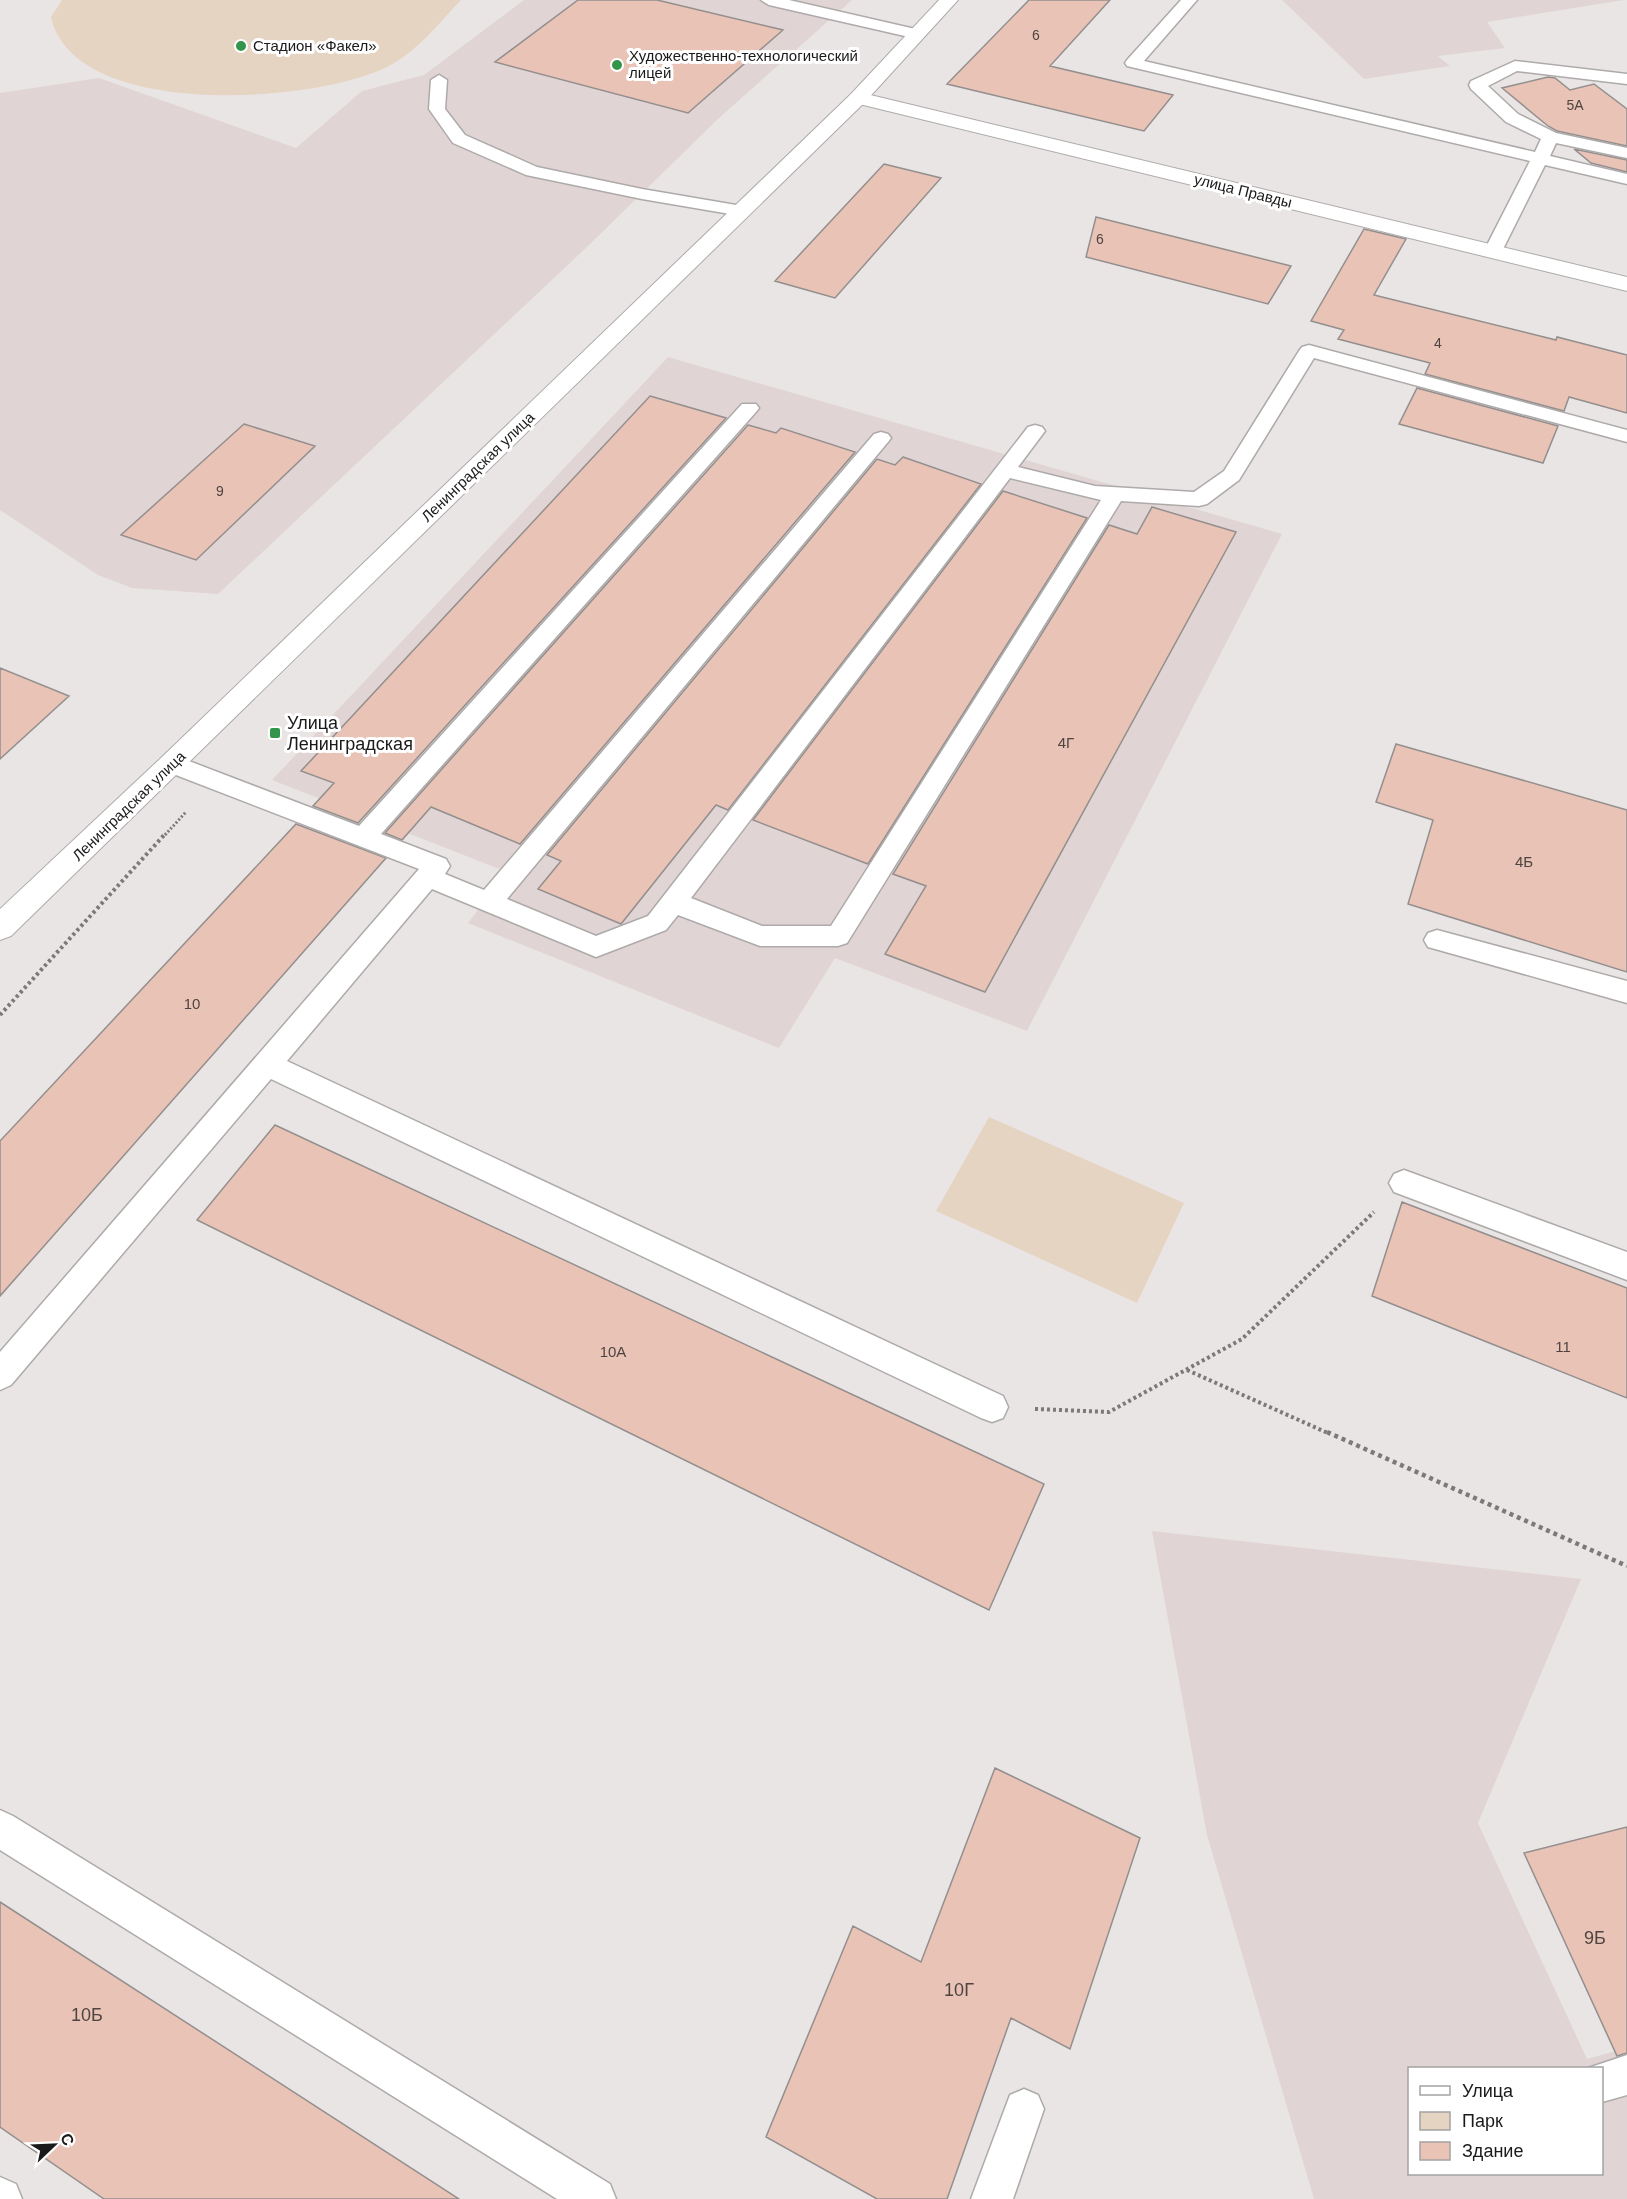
<svg xmlns="http://www.w3.org/2000/svg" width="1627" height="2199" font-family="Arial,sans-serif">
<rect width="100%" height="100%" fill="#eae5e5"/>
<path fill="#e1d4d4" fill-rule="evenodd" d="M 524,0 L 852,0 L 719,118 L 588,246 L 218,594 L 132,588 L 98,575 L 0,510 L 0,93 L 99,78 L 296,148 L 362,91 L 424,75 Z
M 1282,0 L 1624,0 L 1487,22 L 1505,48 L 1438,56 L 1450,66 L 1364,79 Z
M 668,357 L 1282,534 L 1027,1031 L 835,958 L 779,1048 L 468,923 L 507,872 L 272,780 Z
M 1152,1531 L 1581,1579 L 1478,1823 L 1587,2059 L 1627,2048 L 1627,2199 L 1314,2199 L 1207,1835 ZM 1410,2068 L 1602,2068 L 1602,2174 L 1410,2174 Z"/>
<path fill="#e6d4c2" d="M 62,0 L 461,0 C 438,24 417,52 387,67 C 316,103 74,121 51,17 Z
M 989,1117 L 1184,1203 L 1137,1303 L 936,1211 Z"/>
<path fill="#e9c3b5" stroke="#938f8e" stroke-width="1.5" d="M 578,0 L 657,0 L 783,30 L 688,113 L 495,62 Z
M 1029,0 L 1110,0 L 1050,66 L 1173,95 L 1144,131 L 947,84 Z
M 1548,77 L 1555,78 L 1570,90 L 1594,84 L 1627,109 L 1627,146 L 1557,131 L 1548,126 L 1502,88 Z
M 1574,149 L 1627,160 L 1627,172 L 1591,163 Z
M 884,164 L 941,178 L 835,298 L 775,281 Z
M 1096,217 L 1291,266 L 1268,304 L 1086,257 Z
M 1364,229 L 1406,239 L 1374,295 L 1556,340 L 1557,337 L 1627,355 L 1627,413 L 1569,397 L 1564,411 L 1425,374 L 1430,363 L 1338,339 L 1344,330 L 1311,321 Z
M 1417,388 L 1558,426 L 1543,463 L 1399,424 Z
M 650,396 L 726,418 L 358,823 L 313,806 L 334,783 L 301,771 Z
M 244,424 L 315,446 L 196,560 L 121,535 Z
M 748,425 L 776,433 L 781,428 L 855,452 L 520,844 L 431,807 L 402,840 L 385,833 Z
M 903,457 L 981,484 L 728,810 L 716,805 L 621,924 L 538,889 L 561,861 L 547,855 L 877,459 L 895,465 Z
M 1003,491 L 1087,518 L 868,864 L 753,820 Z
M 1152,507 L 1236,532 L 985,992 L 885,954 L 926,886 L 893,874 L 1109,525 L 1137,534 Z
M 0,668 L 69,696 L 0,759 Z
M 1396,744 L 1627,810 L 1627,972 L 1408,904 L 1433,820 L 1376,802 Z
M 296,824 L 386,858 L 0,1296 L 0,1141 Z
M 275,1125 L 1044,1484 L 989,1610 L 197,1220 Z
M 1402,1202 L 1627,1288 L 1627,1398 L 1372,1296 Z
M 995,1768 L 1140,1838 L 1070,2049 L 1011,2018 L 947,2199 L 877,2199 L 766,2137 L 853,1926 L 921,1962 Z
M 1627,1827 L 1627,2053 L 1617,2056 L 1524,1853 Z
M 0,1902 L 459,2199 L 104,2199 L 0,2127 Z"/>
<g fill="none" stroke-linecap="round" stroke-linejoin="round">
<g stroke="#aeaaaa" stroke-width="3">
<path id="lane" d="M 761,0 L 789,0 L 924,31 L 926,34 L 918,39 L 769,5 Z
M 1181,0 L 1197,0 L 1144,61 L 1535,152 L 1541,139 L 1506,122 L 1471,89 L 1469,85 L 1471,81 L 1515,61 L 1627,74 L 1627,84 L 1517,71 L 1488,86 L 1518,114 L 1556,133 L 1627,148 L 1627,158 L 1556,143 L 1550,156 L 1627,174 L 1627,184 L 1545,165 L 1500,255 L 1486,255 L 1484,251 L 1530,161 L 1127,66 L 1125,63 L 1127,60 Z
M 439,75 L 447,80 L 445,109 L 465,135 L 537,167 L 642,189 L 742,206 L 748,207 L 751,211 L 748,215 L 742,216 L 642,199 L 526,175 L 453,143 L 429,109 L 431,80 Z
M 1309,345 L 1627,430 L 1627,442 L 1314,358 L 1239,480 L 1207,504 L 1199,506 L 1121,501 L 847,943 L 838,946 L 760,946 L 678,915 L 666,930 L 596,957 L 432,889 L 287,1061 L 1003,1396 L 1008,1407 L 1003,1418 L 992,1422 L 981,1418 L 271,1079 L 11,1385 L 0,1390 L 0,1352 L 419,869 L 163,770 L 160,764 L 163,758 L 172,755 L 181,758 L 359,826 L 742,404 L 756,404 L 759,408 L 756,412 L 381,834 L 446,859 L 450,866 L 445,874 L 484,890 L 874,434 L 881,432 L 888,434 L 891,438 L 888,442 L 507,899 L 596,936 L 648,916 L 1028,427 L 1035,425 L 1042,427 L 1045,431 L 1018,467 L 1095,486 L 1194,492 L 1224,471 L 1299,351 L 1302,347 ZM 1010,478 L 1101,500 L 831,926 L 762,926 L 691,898 Z
M 1437,930 L 1627,981 L 1627,1003 L 1428,947 L 1424,940 L 1428,933 Z
M 1404,1170 L 1627,1252 L 1627,1280 L 1394,1192 L 1389,1183 L 1394,1174 Z
M 0,1810 L 13,1816 L 610,2184 L 616,2199 L 557,2199 L 0,1850 Z
M 1627,2055 L 1627,2095 L 1602,2102 L 1602,2068 L 1588,2068 Z
M 1024,2089 L 1038,2095 L 1044,2109 L 1013,2199 L 971,2199 L 1010,2095 Z
M 0,2177 L 16,2184 L 22,2199 L 0,2199 Z"/>
</g>
<g stroke="#aeaaaa" stroke-width="2">
<path id="street" d="M 858,92 L 1627,277 L 1627,291 L 851,102 L 848,98 L 851,94 Z"/>
</g>
<g stroke="#aeaaaa" stroke-width="2">
<path id="secondary" d="M 939,0 L 958,0 L 865,102 L 11,936 L 0,940 L 0,909 L 162,757 L 851,94 Z"/>
</g>
<path stroke="#7c7979" stroke-width="3" stroke-dasharray="2 2" stroke-linecap="butt" d="M 165,835 L 186,812"/>
<path stroke="#7c7979" stroke-width="4" stroke-dasharray="3 3" stroke-linecap="butt" d="M 0,1015 L 166,833
M 1187,1370 L 1330,1434
M 1035,1409 L 1109,1412 L 1242,1339 L 1374,1212"/>
<path stroke="#7c7979" stroke-width="4.5" stroke-dasharray="4 4" stroke-linecap="butt" d="M 1327,1432 L 1627,1566"/>
<use href="#lane" fill="#fff" fill-rule="evenodd"/>
<use href="#street" fill="#fff" fill-rule="evenodd"/>
<use href="#secondary" fill="#fff" fill-rule="evenodd"/>
</g>
<g fill="#339549" stroke="#fff" stroke-width="2">
<circle cx="241" cy="46" r="6"/>
<circle cx="617" cy="65" r="6"/>
<rect x="269" y="727" width="12" height="12" rx="3"/>
</g>
<g text-anchor="middle" stroke-width="6" stroke-linejoin="round" paint-order="stroke">
<g font-size="14" fill="#4e4441">
<text x="1036" y="40">6</text>
<text x="1575" y="110">5А</text>
<text x="1100" y="244">6</text>
<text x="1438" y="348">4</text>
<text x="220" y="496">9</text>
</g>
<g font-size="15" fill="#1b1a1a" stroke="#fff" text-anchor="start">
<text x="253" y="51">Стадион «Факел»</text>
<text x="629" y="61">Художественно-технологический<tspan x="629" dy="17">лицей</tspan></text>
</g>
<g font-size="15" fill="#1b1a1a" stroke="#fff">
<text transform="translate(1243 191) rotate(14)" y="5">улица Правды</text>
<text transform="translate(478 467) rotate(-44)" y="5">Ленинградская улица</text>
<text transform="translate(129 806) rotate(-44)" y="5">Ленинградская улица</text>
</g>
<g font-size="15" fill="#4e4441">
<text x="1066" y="748">4Г</text>
<text x="1524" y="867">4Б</text>
<text x="192" y="1009">10</text>
<text x="1563" y="1352">11</text>
<text x="613" y="1357">10А</text>
</g>
<g font-size="18" fill="#1b1a1a" stroke="#fff" text-anchor="start">
<text x="287" y="729">Улица<tspan x="287" dy="21">Ленинградская</tspan></text>
</g>
<g font-size="18" fill="#4e4441">
<text x="1595" y="1944">9Б</text>
<text x="959" y="1996">10Г</text>
<text x="87" y="2021">10Б</text>
</g>
</g>
<rect x="1408" y="2067" width="195" height="108" fill="#ffffff" stroke="#a4a3a3" stroke-width="1.5"/>
<rect x="1420" y="2086" width="30" height="9" fill="#ffffff" stroke="#a4a3a3" stroke-width="1.5"/>
<text x="1462" y="2097" font-size="18" fill="#1b1a1a">Улица</text>
<rect x="1420" y="2112" width="30" height="18" fill="#e6d4c2" stroke="#a4a3a3" stroke-width="1.5"/>
<text x="1462" y="2127" font-size="18" fill="#1b1a1a">Парк</text>
<rect x="1420" y="2142" width="30" height="18" fill="#e9c3b5" stroke="#a4a3a3" stroke-width="1.5"/>
<text x="1462" y="2157" font-size="18" fill="#1b1a1a">Здание</text>
<g transform="translate(54 2145) rotate(67)" stroke="#ffffff" stroke-width="4.5" paint-order="stroke">
<path d="M0-4.5L10 22L0 15L-10 22Z" fill="#1b1a1a"/>
<text y="-9" font-size="16" font-weight="bold" text-anchor="middle" fill="#1b1a1a">С</text>
</g>
</svg>
